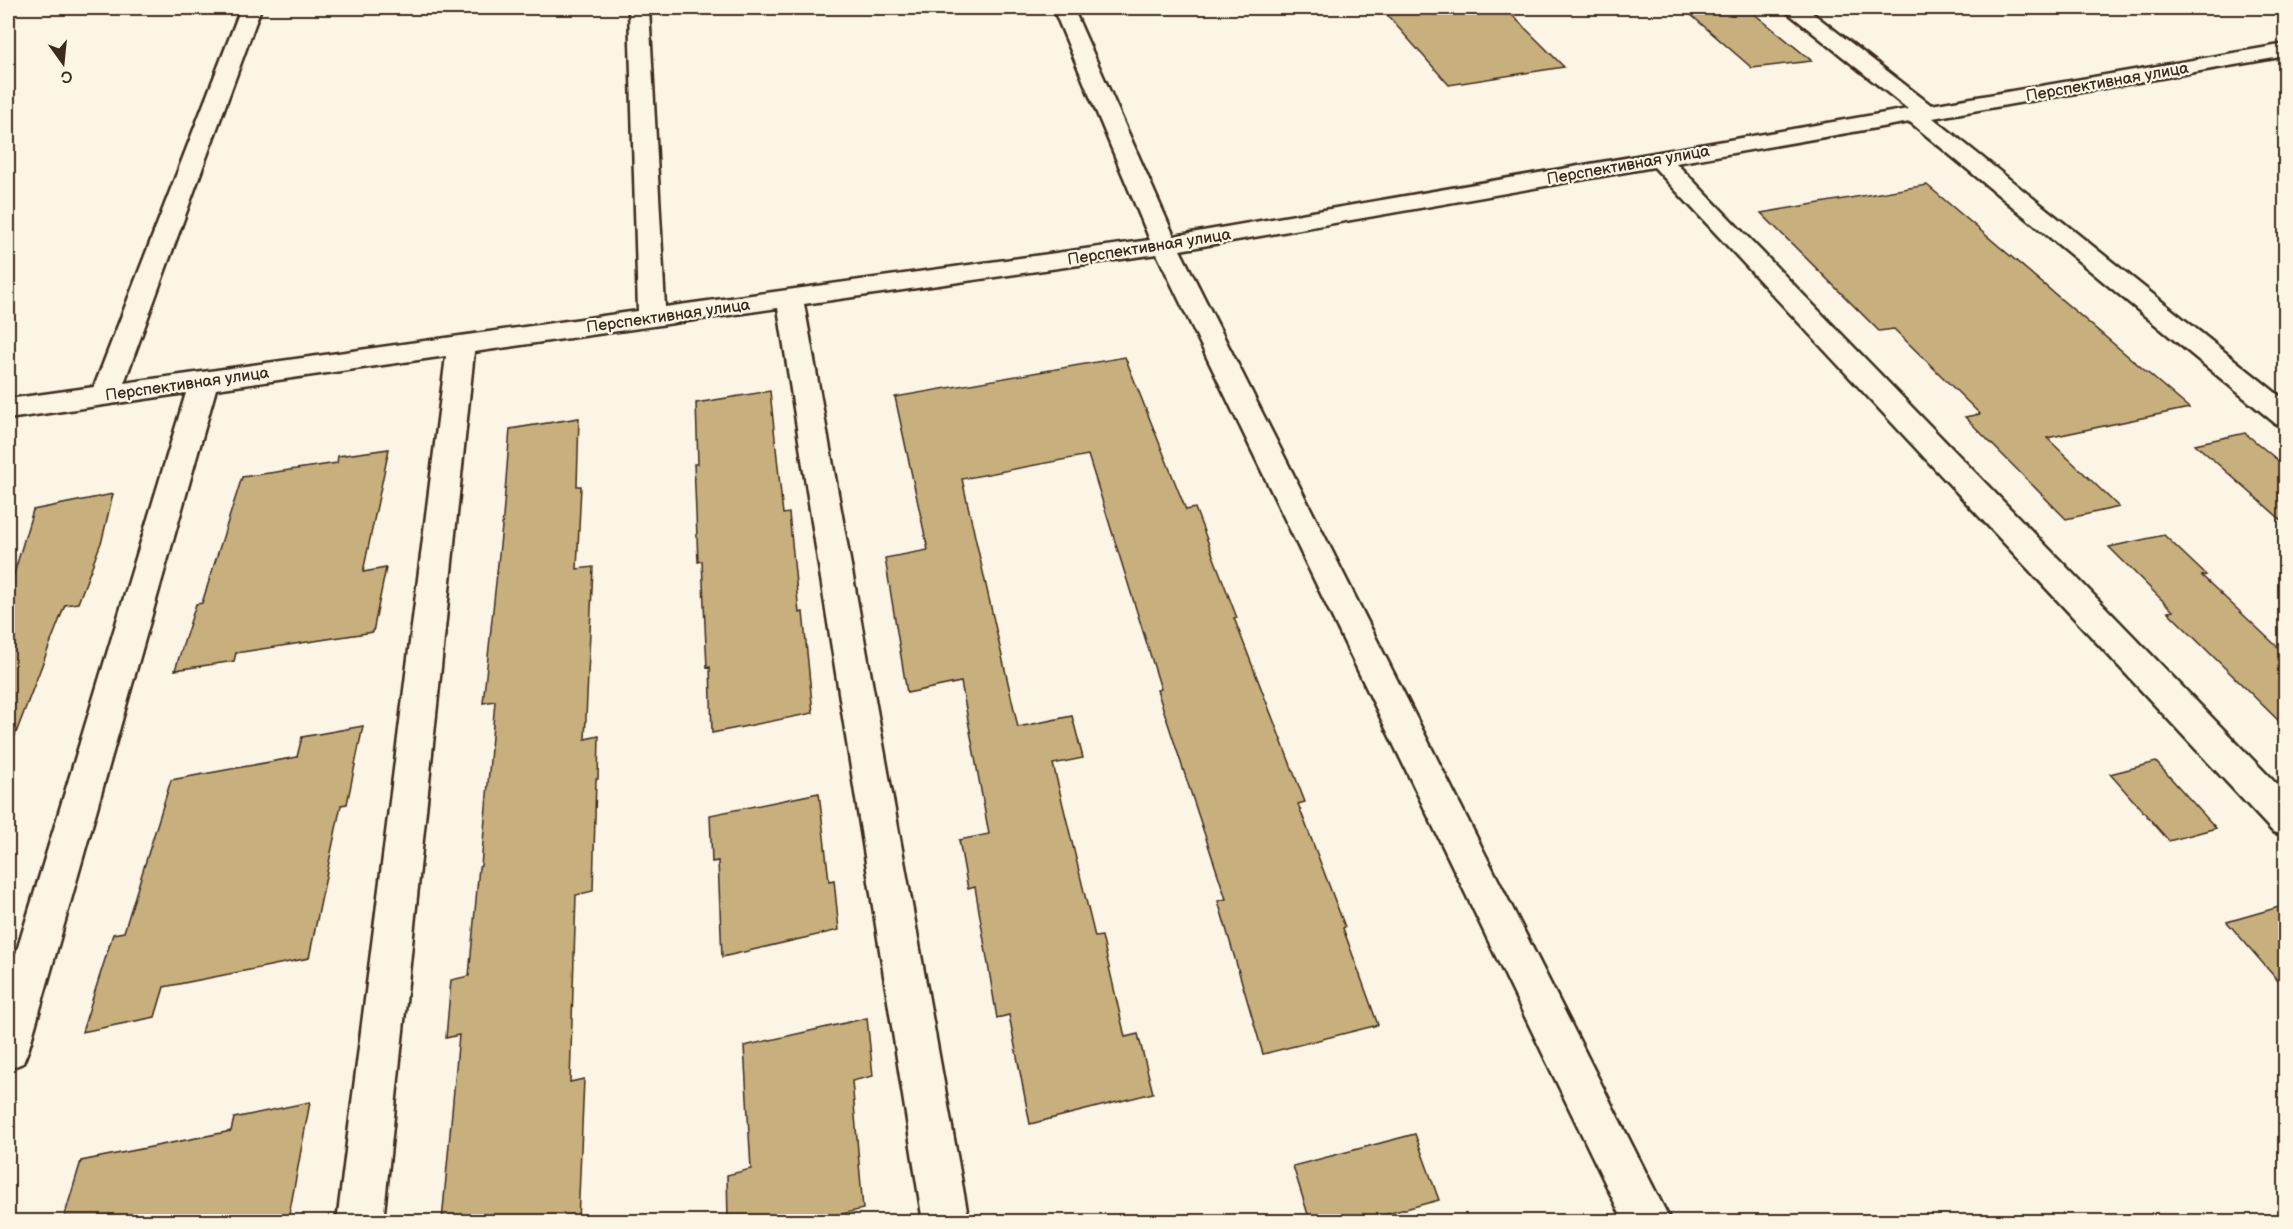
<svg xmlns="http://www.w3.org/2000/svg" width="2293" height="1229" font-family="'Balsamiq Sans',sans-serif">
<rect width="100%" height="100%" fill="#fcf5e5"/>
<filter id="ink" filterUnits="userSpaceOnUse"><feTurbulence type="fractalNoise" baseFrequency=".0167" numOctaves="2"/><feDisplacementMap in="SourceGraphic" scale="12" xChannelSelector="R" yChannelSelector="G"/><feConvolveMatrix kernelMatrix="1 2 1 2 8 2 1 2 1" color-interpolation-filters="sRGB"/></filter>
<g filter="url(#ink)">
<path fill="#c7af7e" stroke="#3b2a1e" stroke-width="1.5" d="M 1381,8 L 1505,8 L 1564,67 L 1449,85 Z
M 1683,8 L 1747,8 L 1812,61 L 1752,68 Z
M 1927,185 L 2189,408 L 2047,438 L 2119,507 L 2066,519 L 1965,417 L 1980,414 L 1894,329 L 1879,331 L 1761,213 Z
M 1125,357 L 1186,510 L 1195,508 L 1237,618 L 1234,618 L 1305,802 L 1298,804 L 1345,927 L 1343,928 L 1378,1025 L 1263,1054 L 1218,901 L 1226,899 L 1157,690 L 1161,689 L 1088,455 L 962,479 L 1018,727 L 1072,716 L 1083,758 L 1053,764 L 1095,937 L 1102,936 L 1125,1037 L 1138,1034 L 1153,1093 L 1030,1124 L 1009,1015 L 997,1018 L 975,887 L 968,889 L 959,840 L 989,834 L 961,682 L 907,693 L 885,558 L 928,550 L 895,397 Z
M 770,391 L 783,514 L 789,513 L 799,613 L 803,612 L 813,713 L 712,733 L 710,667 L 707,668 L 702,561 L 698,562 L 694,464 L 698,464 L 696,403 Z
M 579,418 L 577,486 L 581,486 L 577,569 L 593,567 L 585,739 L 599,736 L 598,779 L 596,779 L 593,891 L 576,895 L 570,1082 L 584,1079 L 578,1221 L 442,1221 L 459,1035 L 446,1038 L 451,980 L 469,976 L 479,867 L 481,866 L 495,701 L 483,703 L 503,517 L 510,429 Z
M 2245,433 L 2286,467 L 2286,524 L 2195,444 Z
M 389,449 L 363,572 L 386,568 L 373,632 L 236,653 L 234,661 L 175,670 L 196,604 L 202,603 L 242,477 L 337,463 L 338,456 Z
M 113,494 L 102,540 L 78,603 L 65,605 L 11,746 L 8,745 L 8,594 L 33,510 Z
M 2164,535 L 2206,575 L 2202,576 L 2286,655 L 2286,728 L 2168,612 L 2173,611 L 2109,547 Z
M 363,726 L 347,804 L 341,805 L 309,958 L 164,987 L 155,1017 L 82,1032 L 113,934 L 124,932 L 171,780 L 297,757 L 302,737 Z
M 2156,762 L 2216,828 L 2169,841 L 2110,774 Z
M 819,793 L 829,881 L 834,880 L 839,930 L 722,957 L 718,861 L 712,862 L 710,815 Z
M 2286,905 L 2286,990 L 2227,922 Z
M 867,1018 L 873,1076 L 852,1081 L 863,1209 L 813,1221 L 728,1221 L 727,1175 L 751,1169 L 744,1046 Z
M 310,1102 L 288,1221 L 63,1221 L 81,1161 L 231,1131 L 234,1118 Z
M 1415,1134 L 1439,1200 L 1361,1221 L 1310,1221 L 1293,1166 Z"/>
<g fill="none" stroke-linecap="round" stroke-linejoin="round">
<g stroke="#3b2a1e" stroke-width="5">
<path id="minor" d="M 241,8 L 261,8 L 124,383 L 638,311 L 629,8 L 649,8 L 665,307 L 1150,240 L 1053,8 L 1073,8 L 1174,236 L 1908,109 L 1787,12 L 1784,8 L 1806,8 L 1931,105 L 2286,44 L 2286,56 L 1933,118 L 2286,401 L 2286,427 L 2276,424 L 1910,122 L 1676,163 L 2286,794 L 2286,836 L 2273,832 L 1654,167 L 1180,250 L 1671,1222 L 1624,1222 L 1157,254 L 804,304 L 969,1222 L 923,1222 L 778,308 L 474,352 L 383,1222 L 337,1222 L 446,356 L 216,389 L 29,1048 L 23,1063 L 8,1069 L 8,980 L 186,393 L 8,419 L 8,399 L 94,387 Z"/>
</g>
<use href="#minor" fill="#fcf5e5" fill-rule="evenodd"/>
</g>
</g>
<g text-anchor="middle" stroke-width="4.5" stroke-linejoin="round" paint-order="stroke">
<g font-size="16" fill="#3b2a1e" stroke="#fcf5e5">
<text transform="translate(2107 81) rotate(-10)" y="6">Перспективная улица</text>
<text transform="translate(1628 164) rotate(-10)" y="6">Перспективная улица</text>
<text transform="translate(1149 246) rotate(-9)" y="6">Перспективная улица</text>
<text transform="translate(668 315) rotate(-8)" y="6">Перспективная улица</text>
<text transform="translate(187 383) rotate(-8)" y="6">Перспективная улица</text>
</g>
</g>
<rect width="2293" height="1229" fill="none" stroke="#fcf5e5" stroke-width="30"/>
<rect x="15" y="15" width="2263" height="1199" fill="none" stroke="#3b2a1e" stroke-width="2" filter="url(#ink)"/>
<g transform="translate(63 63) rotate(165)" stroke="#fcf5e5" stroke-width="4.5" paint-order="stroke">
<path d="M0-4.5L10 22L0 15L-10 22Z" fill="#3b2a1e"/>
<text y="-9" font-size="16" font-weight="bold" text-anchor="middle" fill="#3b2a1e">С</text>
</g>
</svg>
